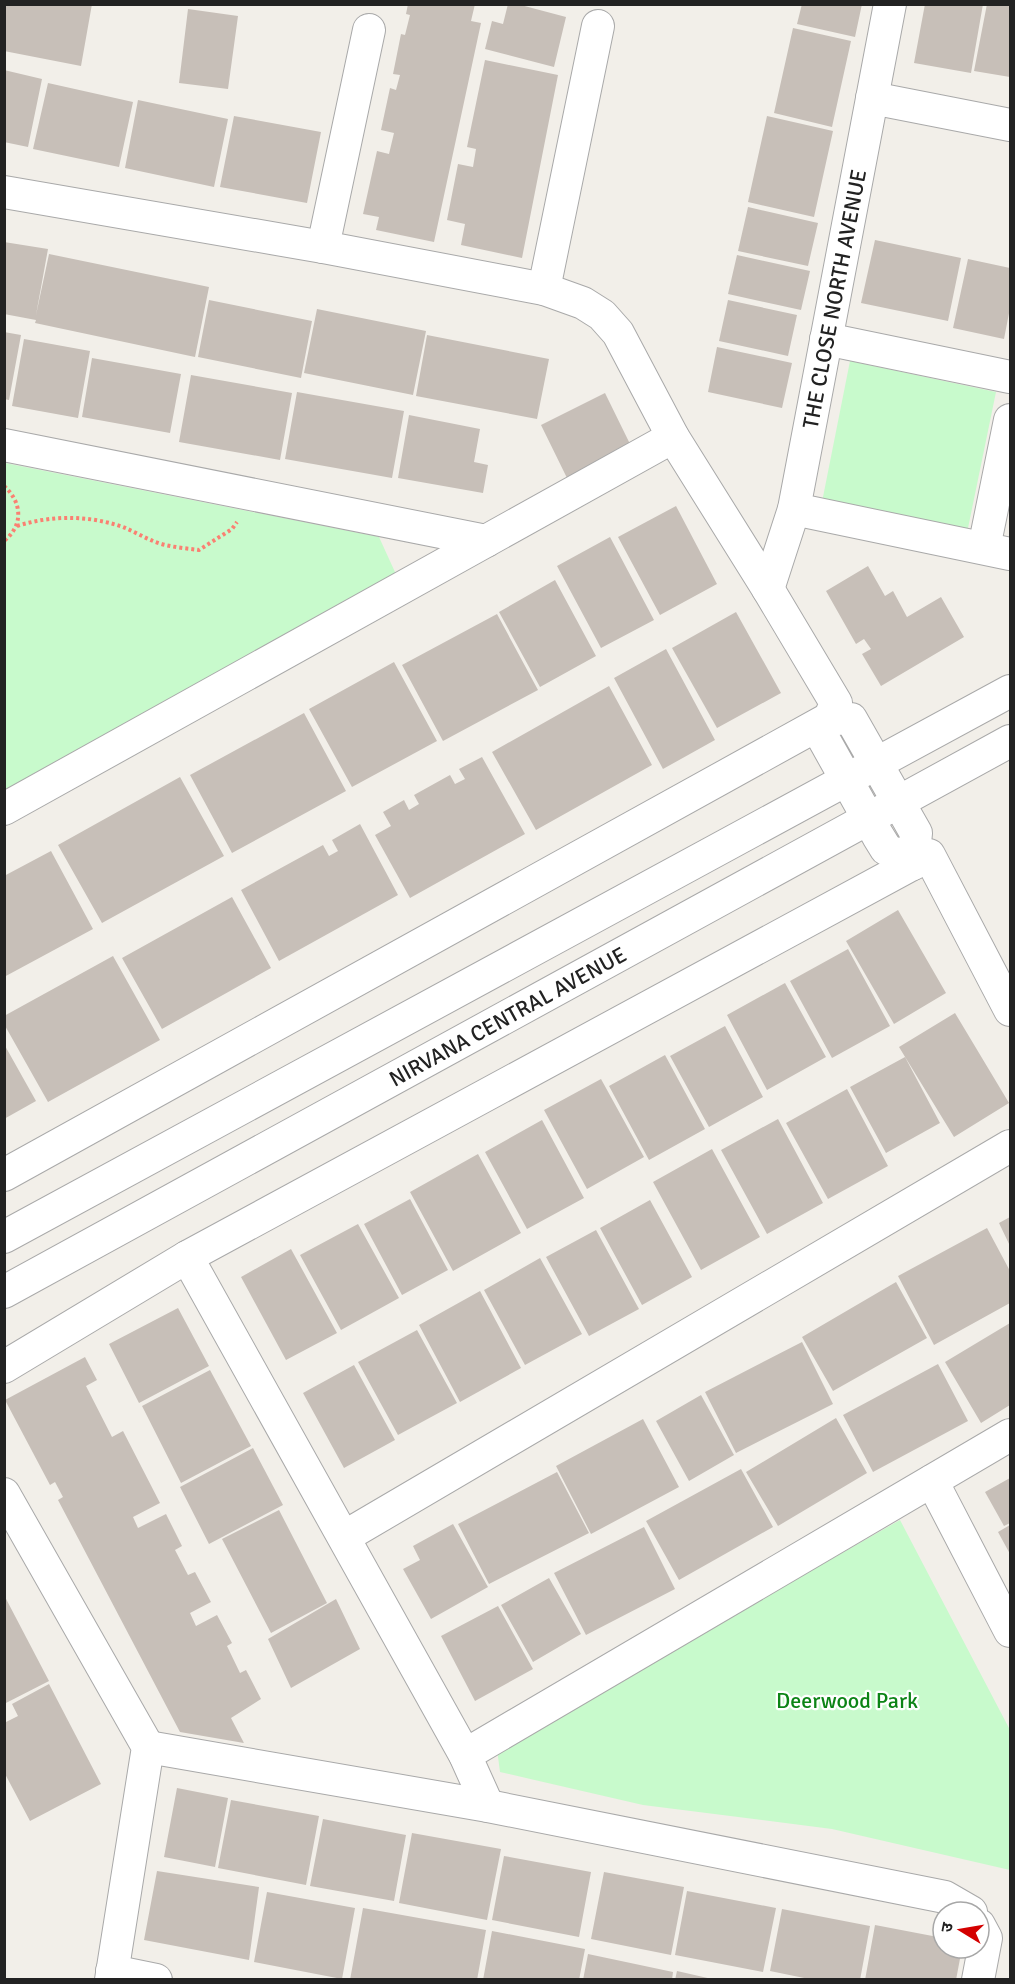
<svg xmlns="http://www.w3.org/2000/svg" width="1015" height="1984" font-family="Signika,'Noto Sans Devanagari',sans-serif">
<rect width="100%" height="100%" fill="#f2efe9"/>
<path fill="#c8facc" d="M 850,361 L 996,392 L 967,533 L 822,502 Z
M 5,463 L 379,537 L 400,583 L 5,797 Z
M 900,1520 L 1010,1730 L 1010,1870 L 832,1829 L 643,1805 L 500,1772 L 497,1749 Z"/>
<path fill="#c7bfb8" d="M 4,4 L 92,4 L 81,66 L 4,51 Z
M 408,4 L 475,4 L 471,21 L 481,23 L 434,242 L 376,230 L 379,217 L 363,214 L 377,151 L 389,154 L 394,133 L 381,130 L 390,88 L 396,90 L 400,75 L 393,74 L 401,34 L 405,35 L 410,15 L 406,14 Z
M 508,4 L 517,4 L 566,17 L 554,67 L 485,49 L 492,21 L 503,24 Z
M 802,4 L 862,4 L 855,37 L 797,24 Z
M 925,4 L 983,4 L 971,73 L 914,63 Z
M 987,4 L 1010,4 L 1010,77 L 974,71 Z
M 188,9 L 238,16 L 228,89 L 179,83 Z
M 793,28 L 851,41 L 832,127 L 774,113 Z
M 485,60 L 558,75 L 522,258 L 461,245 L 465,224 L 447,220 L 458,164 L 473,167 L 476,149 L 467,147 Z
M 4,70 L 42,79 L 28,147 L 4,142 Z
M 48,83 L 133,102 L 119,167 L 33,149 Z
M 138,100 L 228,119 L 214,187 L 125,168 Z
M 234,116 L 321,132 L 307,203 L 220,187 Z
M 767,116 L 833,131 L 814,217 L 748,202 Z
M 748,207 L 818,223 L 808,266 L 738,251 Z
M 875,240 L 961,258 L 948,321 L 861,303 Z
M 4,242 L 48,249 L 36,315 L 49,254 L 209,287 L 195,357 L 35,323 L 36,320 L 4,314 Z
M 737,255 L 810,271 L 801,310 L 728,294 Z
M 968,259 L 1010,268 L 1010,308 L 1004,339 L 953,328 Z
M 209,300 L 312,321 L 301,378 L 198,357 Z
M 728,300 L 797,315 L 788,356 L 719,341 Z
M 317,309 L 426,331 L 413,395 L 304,373 Z
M 4,332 L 21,335 L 9,400 L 4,399 Z
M 427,335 L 549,359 L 537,419 L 416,396 Z
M 24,339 L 90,351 L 78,418 L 12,406 Z
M 717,347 L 792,363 L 782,408 L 708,392 Z
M 92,358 L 181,374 L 170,433 L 82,417 Z
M 191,375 L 292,393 L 280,460 L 179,442 Z
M 297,392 L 404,411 L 392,478 L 285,459 Z
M 605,393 L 631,446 L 567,478 L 541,425 Z
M 409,415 L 480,429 L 474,462 L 488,465 L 483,493 L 398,478 Z
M 676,506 L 717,584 L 660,615 L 618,537 Z
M 610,537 L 654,620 L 601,648 L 557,566 Z
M 868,566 L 885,596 L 893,591 L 907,617 L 941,597 L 964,637 L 881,686 L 862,654 L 871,649 L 864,639 L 856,644 L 826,591 Z
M 555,580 L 596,656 L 540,687 L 499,612 Z
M 736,612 L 781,693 L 717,728 L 672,648 Z
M 497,614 L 538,690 L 443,741 L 402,665 Z
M 666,649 L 715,740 L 663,769 L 614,678 Z
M 394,662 L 437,741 L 352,787 L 309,709 Z
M 609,686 L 652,765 L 536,830 L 492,752 Z
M 304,713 L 346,791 L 232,853 L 190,775 Z
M 482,757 L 525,834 L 410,898 L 375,835 L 391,826 L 383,812 L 404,800 L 409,810 L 419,804 L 414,795 L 450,775 L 455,784 L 465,779 L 459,769 Z
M 180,777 L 224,856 L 102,923 L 58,845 Z
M 360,824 L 398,895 L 279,961 L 241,890 L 323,845 L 329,856 L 338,851 L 332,840 Z
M 51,851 L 93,929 L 4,977 L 4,876 Z
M 232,897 L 271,968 L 162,1029 L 122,958 Z
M 898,910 L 946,993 L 894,1024 L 846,941 Z
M 848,949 L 890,1026 L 832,1058 L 790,981 Z
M 113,956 L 160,1040 L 48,1102 L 4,1024 L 4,1016 Z
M 785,983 L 826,1057 L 767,1090 L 727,1015 Z
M 955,1013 L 1009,1103 L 954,1137 L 899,1047 Z
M 725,1026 L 763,1097 L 709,1127 L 670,1056 Z
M 4,1044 L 36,1101 L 4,1119 Z
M 665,1055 L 705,1129 L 649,1160 L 609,1086 Z
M 905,1057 L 940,1123 L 886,1153 L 850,1087 Z
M 601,1079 L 644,1157 L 587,1189 L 544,1110 Z
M 847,1089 L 888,1166 L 828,1199 L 786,1123 Z
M 778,1119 L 823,1203 L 767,1234 L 721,1150 Z
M 542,1120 L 584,1198 L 527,1229 L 485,1152 Z
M 712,1149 L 760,1237 L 701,1270 L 653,1182 Z
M 478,1154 L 521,1233 L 453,1271 L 410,1192 Z
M 410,1199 L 448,1270 L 402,1295 L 364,1224 Z
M 650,1200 L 692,1277 L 642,1305 L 600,1228 Z
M 1010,1217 L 1010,1246 L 999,1223 Z
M 358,1224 L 399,1298 L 341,1330 L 300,1255 Z
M 987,1228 L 1010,1271 L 1010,1303 L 934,1345 L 898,1276 Z
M 596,1230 L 639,1309 L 589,1336 L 546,1257 Z
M 291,1249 L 337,1333 L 286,1360 L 241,1277 Z
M 540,1258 L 582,1334 L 525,1365 L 484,1290 Z
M 896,1282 L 927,1338 L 833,1391 L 802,1337 Z
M 480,1291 L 521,1368 L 460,1402 L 419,1325 Z
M 178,1308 L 209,1366 L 139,1403 L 109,1344 Z
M 1010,1323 L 1010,1405 L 981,1423 L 945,1362 Z
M 417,1330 L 457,1403 L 398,1435 L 358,1362 Z
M 802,1342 L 833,1404 L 736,1453 L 705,1392 Z
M 85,1357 L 97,1380 L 86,1386 L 112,1437 L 123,1431 L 160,1503 L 133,1517 L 138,1528 L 166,1514 L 182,1546 L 175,1550 L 188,1575 L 195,1572 L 211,1602 L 190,1613 L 196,1626 L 217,1615 L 232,1643 L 227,1646 L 240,1673 L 246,1670 L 261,1699 L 231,1718 L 244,1743 L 180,1732 L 58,1500 L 63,1497 L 55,1482 L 50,1485 L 5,1400 Z
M 938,1364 L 968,1421 L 873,1472 L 843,1415 Z
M 354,1365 L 395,1440 L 344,1468 L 303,1393 Z
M 210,1370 L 251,1446 L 181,1483 L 142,1406 Z
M 701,1395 L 734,1455 L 689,1481 L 656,1421 Z
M 836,1418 L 867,1473 L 778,1526 L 746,1472 Z
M 643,1419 L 679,1487 L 591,1534 L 556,1466 Z
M 253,1448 L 283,1505 L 209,1544 L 180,1487 Z
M 741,1469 L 773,1527 L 679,1580 L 646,1521 Z
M 557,1472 L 589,1533 L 489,1584 L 458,1524 Z
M 1010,1478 L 1010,1523 L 1004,1526 L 985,1492 Z
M 279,1510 L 327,1603 L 271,1633 L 222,1539 Z
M 453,1524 L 488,1587 L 431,1619 L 403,1569 L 420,1560 L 413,1546 Z
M 1010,1525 L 1010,1554 L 998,1532 Z
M 644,1527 L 675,1589 L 586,1635 L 554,1573 Z
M 549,1578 L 581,1634 L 533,1662 L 501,1605 Z
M 4,1595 L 49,1681 L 4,1704 Z
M 336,1599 L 360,1649 L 291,1688 L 268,1639 Z
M 498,1606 L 533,1669 L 475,1701 L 441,1636 Z
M 49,1684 L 101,1784 L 30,1821 L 4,1772 L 4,1723 L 18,1716 L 12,1704 Z
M 177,1788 L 228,1798 L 215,1867 L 164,1857 Z
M 231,1800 L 319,1816 L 306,1885 L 218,1868 Z
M 323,1819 L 406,1835 L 394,1901 L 310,1886 Z
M 412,1833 L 501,1849 L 487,1920 L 399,1903 Z
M 504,1856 L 591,1872 L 579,1937 L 492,1920 Z
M 157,1871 L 259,1887 L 249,1960 L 144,1940 Z
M 604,1872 L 684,1887 L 671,1955 L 591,1939 Z
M 687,1891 L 776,1908 L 763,1972 L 675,1955 Z
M 267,1892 L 355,1908 L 342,1979 L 254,1962 Z
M 363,1908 L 486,1930 L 477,1980 L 350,1980 Z
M 782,1909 L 870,1926 L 860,1980 L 814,1980 L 770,1971 Z
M 875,1925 L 943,1938 L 943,1948 L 962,1948 L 956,1980 L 865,1980 Z
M 492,1931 L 585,1949 L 579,1980 L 483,1980 Z
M 588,1954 L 673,1972 L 672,1980 L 583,1980 Z
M 677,1971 L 712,1979 L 712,1980 L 675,1980 Z"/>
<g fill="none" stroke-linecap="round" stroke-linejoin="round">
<g stroke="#a9a9a9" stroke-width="34">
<g id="minor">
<path d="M 872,98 L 1010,125"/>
<path d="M 4,192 L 323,247 L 544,289 L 583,303 L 602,315 L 618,333 L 673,437 L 768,589 L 836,703 L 822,736 L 878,836 L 886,849 L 913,864 L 916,833 L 851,719 L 830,718 L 4,1175"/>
<path d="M 323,247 L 369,30"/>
<path d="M 544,289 L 598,26"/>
<path d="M 826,339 L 1010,377"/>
<path d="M 4,445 L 486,541"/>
<path d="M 794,509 L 1010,554"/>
<path d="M 984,548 L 1010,420"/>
<path id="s1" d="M 768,589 L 794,509 L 890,4"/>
<path d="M 4,809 L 673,437"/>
<path d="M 4,1237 L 1010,691"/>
<path d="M 187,1257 L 465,1755 L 488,1806"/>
<path id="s2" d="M 4,1292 L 1010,741"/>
<path d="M 4,1367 L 187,1257 L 929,855 L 1010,1010"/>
<path d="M 932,1481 L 1010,1631"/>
<path d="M 4,1494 L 148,1747 L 111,1980"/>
<path d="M 344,1537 L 1010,1146"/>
<path d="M 148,1747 L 488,1806 L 945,1897 L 971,1912"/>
<path d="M 465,1755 L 1010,1435"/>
<path d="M 112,1971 L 156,1980"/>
<path d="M 978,1980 L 986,1938 L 979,1925"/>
</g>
</g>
<path stroke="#fa8072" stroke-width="4" stroke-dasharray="3 3" stroke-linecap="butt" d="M 4,486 C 22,502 24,525 4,541
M 17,526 C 52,515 88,515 123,527 C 133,531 143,537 153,541 C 167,547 184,548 199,550 L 232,529 L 237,522"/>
<use href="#minor" stroke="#fff" stroke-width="32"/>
</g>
<g text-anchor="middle" stroke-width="4.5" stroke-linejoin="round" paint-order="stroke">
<g font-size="22" fill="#222" stroke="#fff">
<text dy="8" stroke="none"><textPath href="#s1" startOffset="298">THE CLOSE NORTH AVENUE</textPath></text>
<text dy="8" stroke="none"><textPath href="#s2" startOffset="574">NIRVANA CENTRAL AVENUE</textPath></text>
</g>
<g font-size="22" fill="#0c8416" stroke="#fff">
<text x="847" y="1708">Deerwood Park</text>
</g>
</g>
<rect width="1015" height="1984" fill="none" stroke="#222222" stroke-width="12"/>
<g transform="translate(961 1930) rotate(281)"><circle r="28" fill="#ffffff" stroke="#a7a7a7" stroke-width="1.5"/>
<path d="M0-4.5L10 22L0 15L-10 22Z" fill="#d40000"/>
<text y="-9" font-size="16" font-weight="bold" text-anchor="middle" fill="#222222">उ</text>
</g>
</svg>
